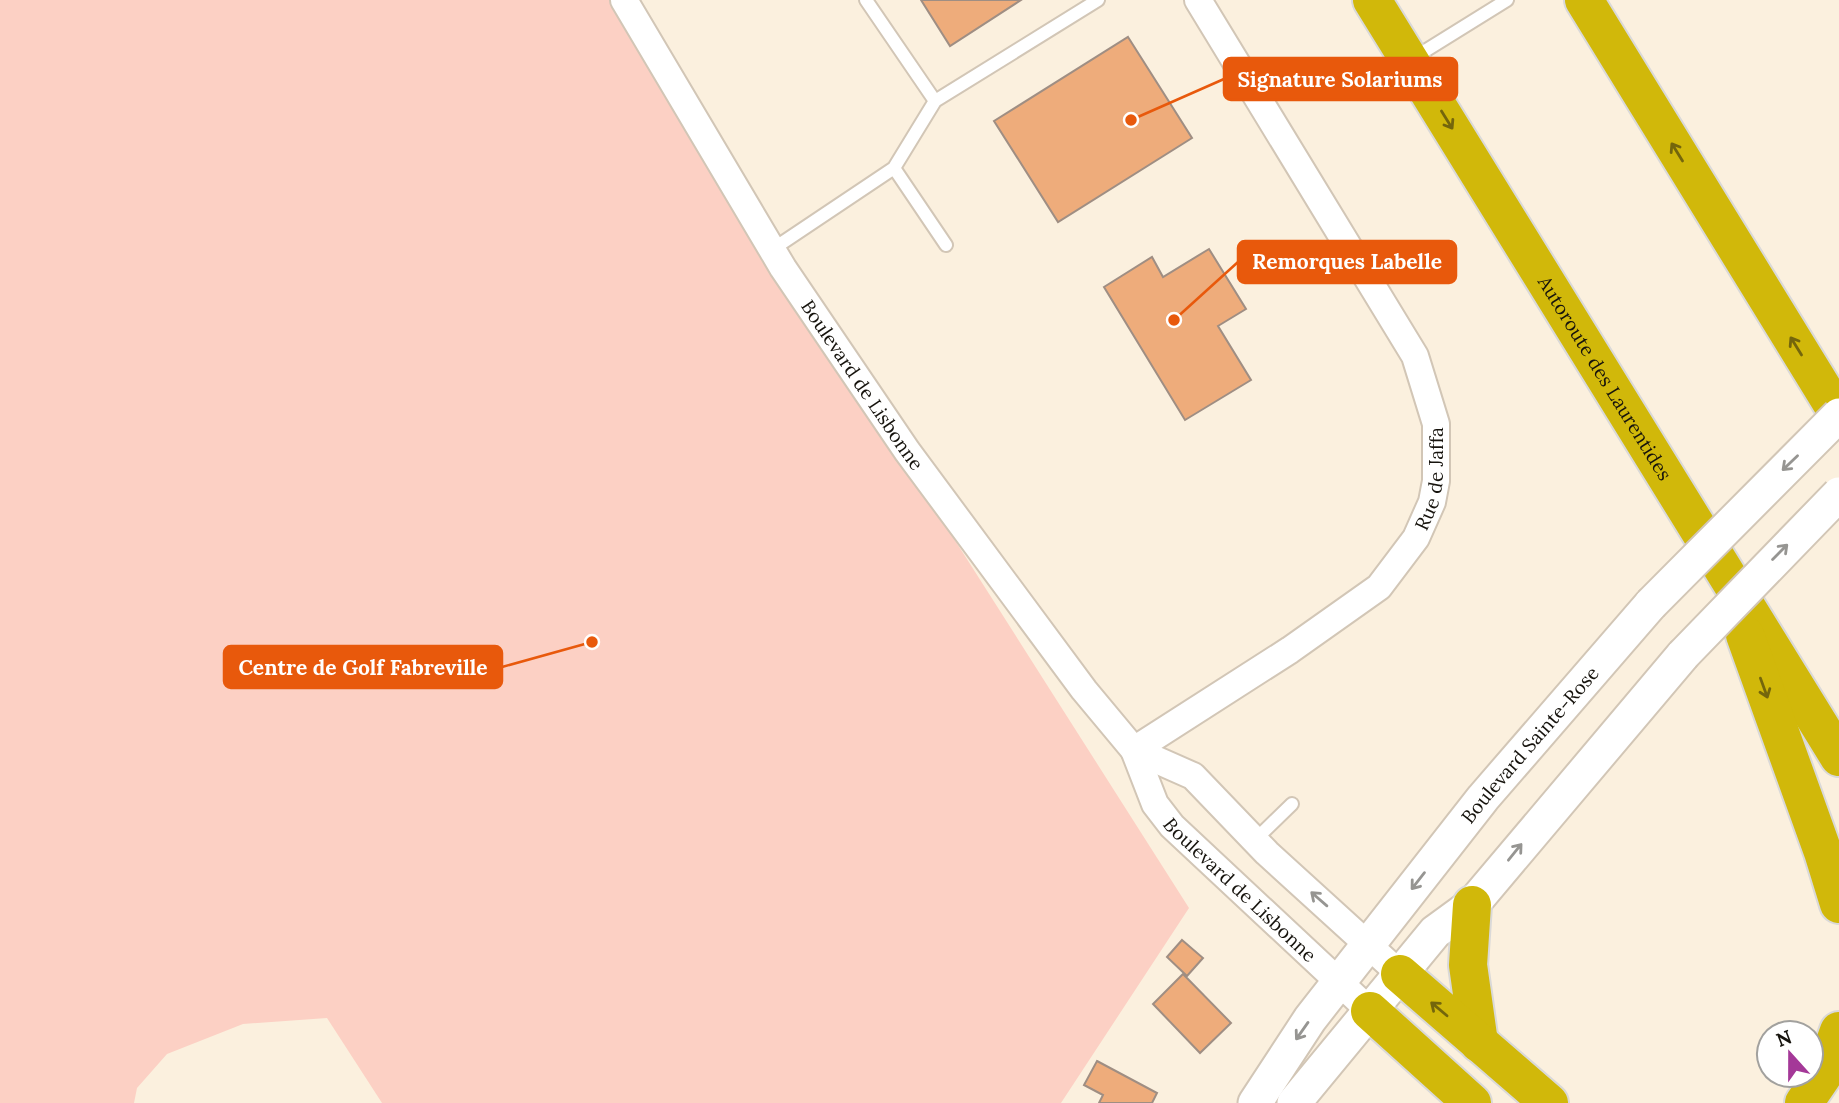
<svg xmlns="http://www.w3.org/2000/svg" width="1839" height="1103" font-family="Lora,serif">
<rect width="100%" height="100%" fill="#fbf0de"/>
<path fill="#fcd0c4" d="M 0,0 L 611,0 L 1189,908 L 1061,1103 L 382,1103 L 327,1018 L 243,1024 L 167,1054 L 137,1088 L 134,1103 L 0,1103 Z"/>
<path fill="#eeac7b" stroke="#9f8e83" stroke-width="2" d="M 921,0 L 1021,0 L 950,46 Z
M 1128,37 L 1192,138 L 1058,222 L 994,121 Z
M 1209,249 L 1246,309 L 1218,326 L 1251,380 L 1185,420 L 1104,287 L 1152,257 L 1163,277 Z
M 1182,940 L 1203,958 L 1187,976 L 1167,957 Z
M 1183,974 L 1231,1023 L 1200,1053 L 1153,1004 Z
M 1097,1061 L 1157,1093 L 1152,1103 L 1099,1103 L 1103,1095 L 1084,1085 Z"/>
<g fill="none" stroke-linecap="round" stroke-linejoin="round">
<g stroke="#d2c6b6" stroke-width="16">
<path id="service" d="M 866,0 L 935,101 L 1098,0
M 1412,59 L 1507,0
M 894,168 L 946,245
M 773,249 L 894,168 L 935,101
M 1254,841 L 1292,804"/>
</g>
<g stroke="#d2c6b6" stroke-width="30">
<g id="minor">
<path id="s1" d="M 624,0 L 783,268 L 907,451 L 1084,690 L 1134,750 L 1155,804 L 1172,826 L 1370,1011"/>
<path id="s2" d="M 1134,750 L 1290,650 L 1379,587 L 1416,538 L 1432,502 L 1436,481 L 1436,424 L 1415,356 L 1198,0"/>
<path d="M 1134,750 L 1193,776 L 1267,853 L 1400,974"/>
</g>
</g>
<g stroke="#d2c6b6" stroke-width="37">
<g id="tertiary">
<path id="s3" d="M 1255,1103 L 1310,1019 L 1483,798 L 1651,604"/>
<path d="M 1294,1103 L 1435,932 L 1472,905 L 1683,655"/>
</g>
</g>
<g stroke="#dad9d8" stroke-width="42">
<g id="motorway">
<path id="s4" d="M 1372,0 L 1839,757"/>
<path d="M 1584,0 L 1839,415"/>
<path d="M 1745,635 L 1823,852 L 1839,904"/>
<path d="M 1472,905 L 1468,965 L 1479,1043"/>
<path d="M 1400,974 L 1549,1103"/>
<path d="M 1370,1011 L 1472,1103"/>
<path d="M 1804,1103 L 1823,1075 L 1839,1031"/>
</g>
</g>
<use href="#service" stroke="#fff" stroke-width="12"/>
<use href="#minor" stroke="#fff" stroke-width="26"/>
<use href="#tertiary" stroke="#fff" stroke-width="33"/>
<use href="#motorway" stroke="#d1b80a" stroke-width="38"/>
<g stroke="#d2c6b6" stroke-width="37" stroke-linecap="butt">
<path id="tertiary-bridge" d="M 1651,604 L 1839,415
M 1683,655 L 1839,494"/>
</g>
<use href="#tertiary-bridge" stroke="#fff" stroke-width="33"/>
</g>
<defs><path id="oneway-shaft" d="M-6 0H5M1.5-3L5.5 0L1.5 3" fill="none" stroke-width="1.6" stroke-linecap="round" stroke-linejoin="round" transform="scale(1.75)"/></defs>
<g stroke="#74660c">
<use href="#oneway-shaft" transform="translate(1447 120) rotate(58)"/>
<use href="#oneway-shaft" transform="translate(1677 152) rotate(-122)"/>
<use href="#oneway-shaft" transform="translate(1796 346) rotate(-122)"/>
<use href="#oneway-shaft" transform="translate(1764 688) rotate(70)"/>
<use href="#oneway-shaft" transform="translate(1439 1009) rotate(-140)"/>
</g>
<g stroke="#969592">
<use href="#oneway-shaft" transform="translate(1790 463) rotate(136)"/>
<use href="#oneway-shaft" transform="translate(1780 552) rotate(-45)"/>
<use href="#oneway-shaft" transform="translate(1515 852) rotate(-51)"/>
<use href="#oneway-shaft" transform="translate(1418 881) rotate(128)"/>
<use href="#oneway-shaft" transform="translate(1319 899) rotate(-139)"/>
<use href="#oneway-shaft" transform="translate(1302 1031) rotate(125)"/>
</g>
<g text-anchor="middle" stroke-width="5" stroke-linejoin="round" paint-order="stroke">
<g font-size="19" fill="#16130d" stroke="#fff">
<text dy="7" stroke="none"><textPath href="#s4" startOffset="444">Autoroute des Laurentides</textPath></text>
<text dy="7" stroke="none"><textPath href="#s1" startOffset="453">Boulevard de Lisbonne</textPath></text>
<text dy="7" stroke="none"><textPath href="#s2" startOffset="418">Rue de Jaffa</textPath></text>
<text dy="7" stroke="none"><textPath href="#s3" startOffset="452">Boulevard Sainte-Rose</textPath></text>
<text dy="7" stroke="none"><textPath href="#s1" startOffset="1087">Boulevard de Lisbonne</textPath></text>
</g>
</g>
<path fill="none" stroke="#e8590c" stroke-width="2.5" d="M1131 120L1224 79M1174 320L1238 262M592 642L502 667"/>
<g fill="#e8590c" stroke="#fff" stroke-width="2.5">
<circle cx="1131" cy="120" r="7"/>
<circle cx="1174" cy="320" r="7"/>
<circle cx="592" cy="642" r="7"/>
</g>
<g fill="#e8590c" stroke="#e8590c" stroke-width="2.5">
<rect x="1224" y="58" width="233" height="42" rx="7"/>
<rect x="1238" y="241" width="218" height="42" rx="7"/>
<rect x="224" y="646" width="278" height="42" rx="7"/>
</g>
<g font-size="21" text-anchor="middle" font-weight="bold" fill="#fff">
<text x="1340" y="87">Signature Solariums</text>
<text x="1347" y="269">Remorques Labelle</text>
<text x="363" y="675">Centre de Golf Fabreville</text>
</g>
<g transform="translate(1790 1054) rotate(339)"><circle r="33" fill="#ffffff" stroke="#a2a19e" stroke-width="2"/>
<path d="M0-5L12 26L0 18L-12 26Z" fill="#a43898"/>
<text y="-10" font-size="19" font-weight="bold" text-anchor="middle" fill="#16130d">N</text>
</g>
</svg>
